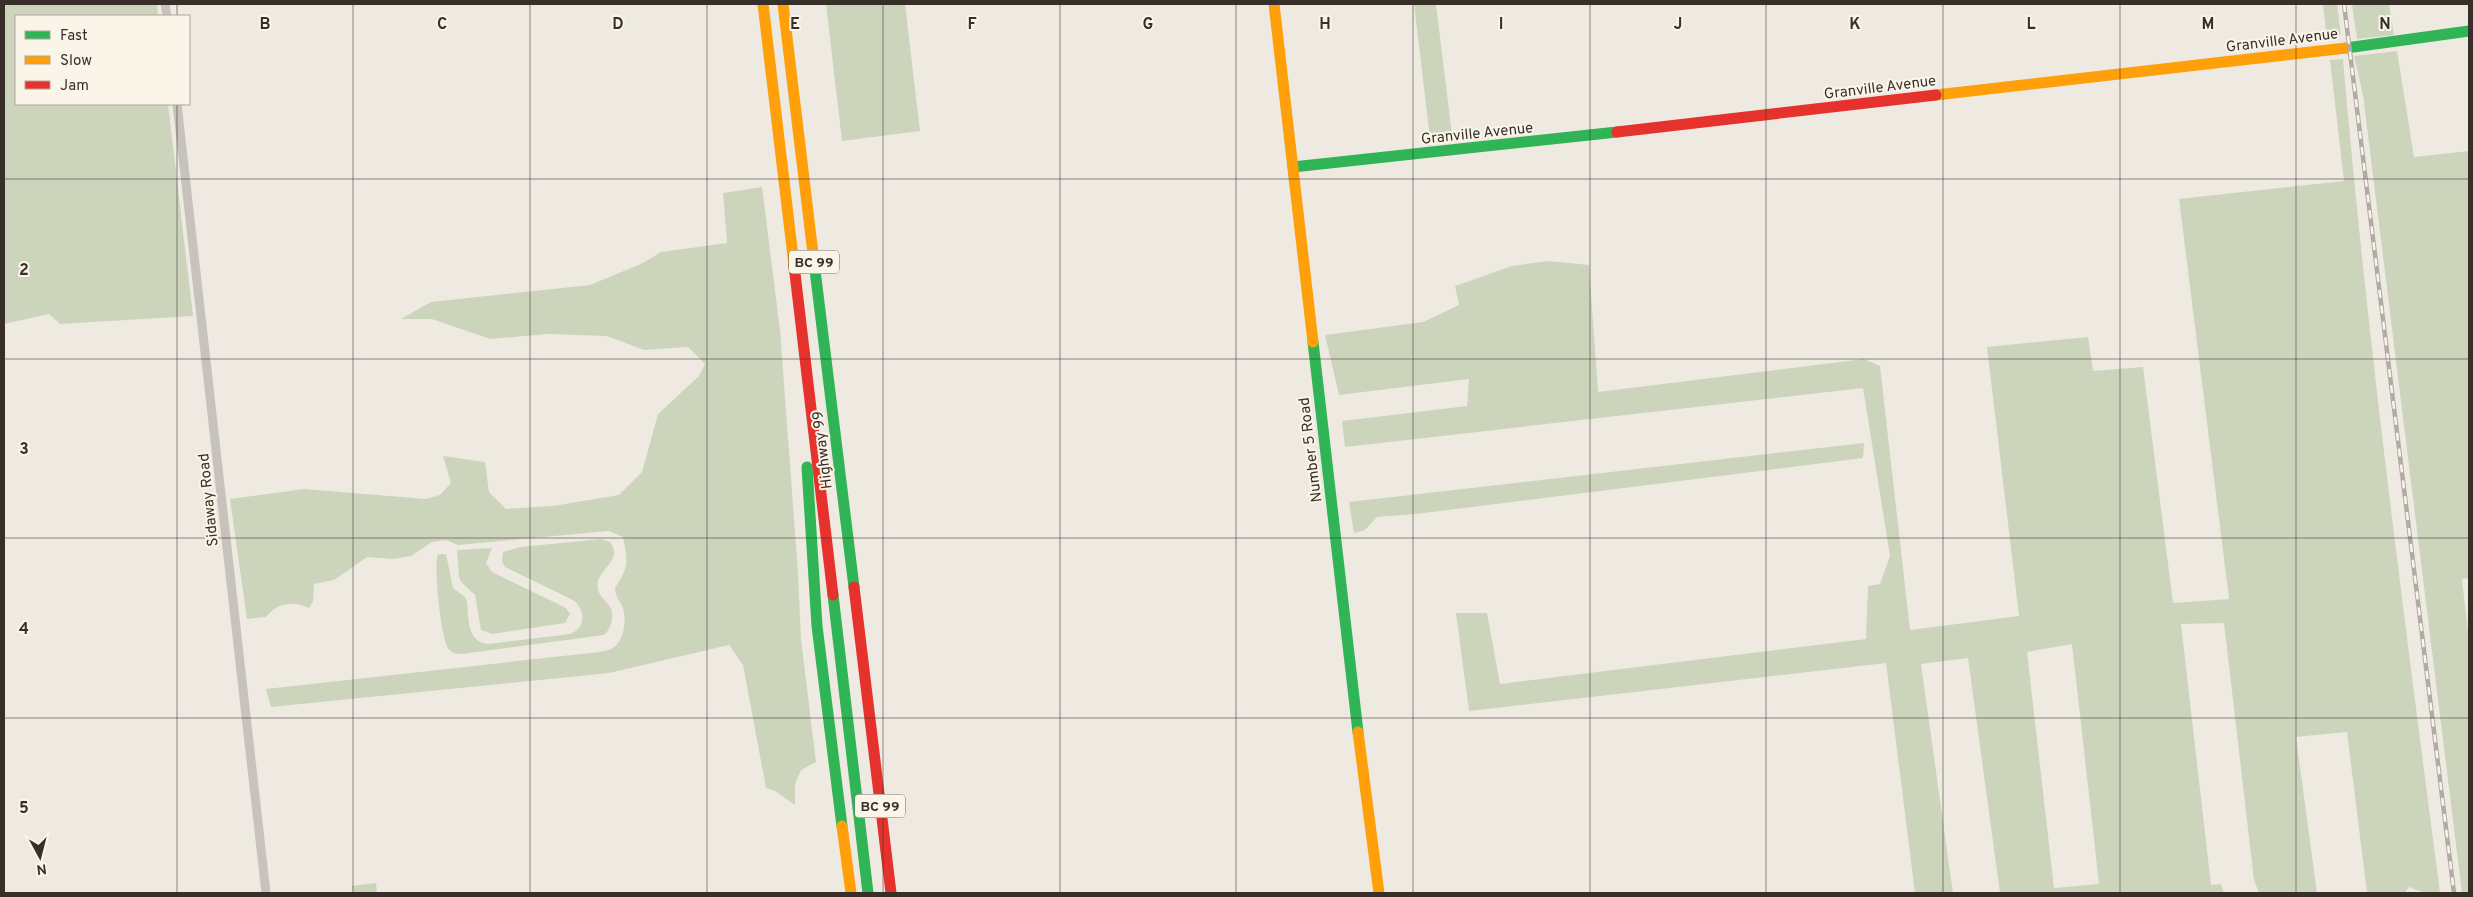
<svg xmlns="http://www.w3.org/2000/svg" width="2473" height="897" font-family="Overpass,sans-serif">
<rect width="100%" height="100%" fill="#eeeae2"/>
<path fill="#ccd5bc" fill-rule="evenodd" d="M 4,4 L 157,4 L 158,16 L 16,16 L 16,104 L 168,104 L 193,316 L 60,324 L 49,314 L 4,324 Z
M 826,4 L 905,4 L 920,131 L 842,141 Z
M 1414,4 L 1436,4 L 1452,135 L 1430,138 Z
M 2323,4 L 2337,4 L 2341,35 L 2327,41 Z
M 2352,4 L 2389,4 L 2394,35 L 2357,39 Z
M 2397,51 L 2414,157 L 2469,151 L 2469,578 L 2462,579 L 2469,640 L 2469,893 L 2462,893 L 2363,95 L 2354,56 Z
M 2343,59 C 2367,338 2404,616 2440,893 L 2425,893 L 2409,887 L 2405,893 L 2367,893 L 2347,732 L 2296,737 L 2317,893 L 2259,893 L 2254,880 L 2224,623 L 2181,624 L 2211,885 L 2221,884 L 2224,893 L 2000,893 L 1968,658 L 1921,664 L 1953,893 L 1915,893 L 1886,663 L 1469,711 L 1456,613 L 1487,613 L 1500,684 L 1866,639 L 1868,586 L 1880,584 L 1890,556 L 1863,388 L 1345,447 L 1342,421 L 1467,406 L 1469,379 L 1339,395 L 1325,335 L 1423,322 L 1459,305 L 1455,286 L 1512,266 L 1548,261 L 1589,265 L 1598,392 L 1864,359 L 1880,366 L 1910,630 L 2019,616 L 1987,347 L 2088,337 L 2093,371 L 2143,367 L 2173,603 L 2229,599 L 2179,199 L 2344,181 L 2330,60 ZM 2072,644 L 2099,884 L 2054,888 L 2027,652 Z
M 762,187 L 780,330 L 798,573 L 801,639 L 816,762 L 801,770 L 795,784 L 795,805 L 775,791 L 766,788 L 743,665 L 729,645 L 609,673 L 271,707 L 266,689 L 599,652 C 604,651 611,650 614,647 C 625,639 627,617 622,606 C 618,598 616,598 615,588 C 629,566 628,563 623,537 L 609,531 L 458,545 L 446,540 L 432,542 L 411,556 L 392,559 L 367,557 L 334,580 L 314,584 L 313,602 L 309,608 C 292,601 278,602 266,617 L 247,619 L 230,499 L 304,489 L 426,499 L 440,495 L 451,483 L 443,456 L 485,462 L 489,492 L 506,509 L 553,506 L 619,495 L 642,472 L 658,414 L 699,376 L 705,364 L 688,347 L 644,350 L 607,336 L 548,334 L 490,339 L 432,319 L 401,319 L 431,302 L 590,285 L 643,263 L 661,252 L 727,243 L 723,193 Z
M 1864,443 L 1863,458 L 1416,514 L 1377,517 L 1365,530 L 1354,533 L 1349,502 Z
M 601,539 L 610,542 C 622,558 603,567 598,580 C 596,598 605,596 611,609 C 615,617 610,630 604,635 L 462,654 C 456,654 451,653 448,648 C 441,638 433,564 438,554 L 446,554 L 453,588 L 465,597 L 467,601 C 469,618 466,641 488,644 L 570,634 C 586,628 586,610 573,600 L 505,567 L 502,561 L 503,552 L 521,547 Z
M 492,548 L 486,563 L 492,572 L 566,608 L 570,614 L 565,623 L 492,634 L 481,630 L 475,595 L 462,583 L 459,577 L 457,550 Z
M 376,883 L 377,893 L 353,893 L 352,886 Z"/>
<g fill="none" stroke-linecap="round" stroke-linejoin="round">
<path stroke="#c7c2bb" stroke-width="9" d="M 165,4 L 167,16
M 177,104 L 266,893"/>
<path stroke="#30b455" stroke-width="11" d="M 2346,48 L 2469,31
M 1293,167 L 1617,132
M 814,262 L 854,587
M 1313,342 L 1358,732
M 807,467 L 817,626 L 842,826
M 833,595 L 868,893"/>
<path stroke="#ff9f0a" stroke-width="11" d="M 763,4 L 794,265
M 783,4 L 814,262
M 1274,4 L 1313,342
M 1936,95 L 2346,48
M 1358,732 L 1379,893
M 842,826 L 851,893"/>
<path stroke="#e5322d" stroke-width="11" d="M 1617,132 L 1936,95
M 794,265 L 833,595
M 854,587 L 891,893"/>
<g stroke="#afaba5" stroke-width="4.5">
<path id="rail" d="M 2344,4 L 2454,893"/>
</g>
<use href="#rail" stroke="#faf5e9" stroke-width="2.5" stroke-dasharray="8" stroke-linecap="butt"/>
</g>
<path fill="none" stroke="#383028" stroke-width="1" stroke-opacity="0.55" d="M 177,4 L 177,16M 353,4 L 353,893M 530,4 L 530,893M 707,4 L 707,893M 883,4 L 883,893M 1060,4 L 1060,893M 1236,4 L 1236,893M 1413,4 L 1413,893M 1590,4 L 1590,893M 1766,4 L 1766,893M 1943,4 L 1943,893M 2120,4 L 2120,893M 2296,4 L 2296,893M 177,104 L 177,893M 4,179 L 2469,179M 4,359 L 2469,359M 4,538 L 2469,538M 4,718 L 2469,718"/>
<g text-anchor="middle" stroke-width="4" stroke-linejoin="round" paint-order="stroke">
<g fill="#faf5e9" stroke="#726b62" stroke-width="1">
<rect x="789" y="250.5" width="50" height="23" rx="4"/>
<rect x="855" y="794.5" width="50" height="23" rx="4"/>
</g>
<g font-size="14" font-weight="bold" fill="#383028">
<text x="814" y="267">BC 99</text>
<text x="880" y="811">BC 99</text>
</g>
<g font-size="15" fill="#383028" stroke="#faf5e9">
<text transform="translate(2282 40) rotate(-7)" y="5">Granville Avenue</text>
<text transform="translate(1880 87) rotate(-7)" y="5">Granville Avenue</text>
<text transform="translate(1477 133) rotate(-6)" y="5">Granville Avenue</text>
<text transform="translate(822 450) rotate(-97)" y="5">Highway 99</text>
<text transform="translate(1310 450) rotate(-97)" y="5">Number 5 Road</text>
<text transform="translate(208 500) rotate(-96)" y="5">Sidaway Road</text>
</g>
</g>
<g font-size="16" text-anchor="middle" font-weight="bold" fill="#383028" stroke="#faf5e9" stroke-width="4" stroke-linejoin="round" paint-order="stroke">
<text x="265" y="29">B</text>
<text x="442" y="29">C</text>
<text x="618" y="29">D</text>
<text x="795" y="29">E</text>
<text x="972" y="29">F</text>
<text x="1148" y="29">G</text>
<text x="1325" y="29">H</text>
<text x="1501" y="29">I</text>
<text x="1678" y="29">J</text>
<text x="1855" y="29">K</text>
<text x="2031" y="29">L</text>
<text x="2208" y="29">M</text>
<text x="2385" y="29">N</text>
<text x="24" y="275">2</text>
<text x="24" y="454">3</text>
<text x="24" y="634">4</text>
<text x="24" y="813">5</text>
</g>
<rect width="2473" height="897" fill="none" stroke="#383028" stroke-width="10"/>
<rect x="15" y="15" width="175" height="90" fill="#faf5e9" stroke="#aca69c"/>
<rect x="25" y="31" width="25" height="8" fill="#30b455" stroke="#aca69c"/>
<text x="60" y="40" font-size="15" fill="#383028">Fast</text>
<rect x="25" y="56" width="25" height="8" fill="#ff9f0a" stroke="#aca69c"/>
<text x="60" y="65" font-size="15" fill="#383028">Slow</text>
<rect x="25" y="81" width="25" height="8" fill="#e5322d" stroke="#aca69c"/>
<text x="60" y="90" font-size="15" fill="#383028">Jam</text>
<g transform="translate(40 857) rotate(173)" stroke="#faf5e9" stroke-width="4" paint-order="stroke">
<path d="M0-4L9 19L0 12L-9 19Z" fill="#383028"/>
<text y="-8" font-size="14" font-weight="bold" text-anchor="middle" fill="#383028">N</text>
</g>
</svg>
